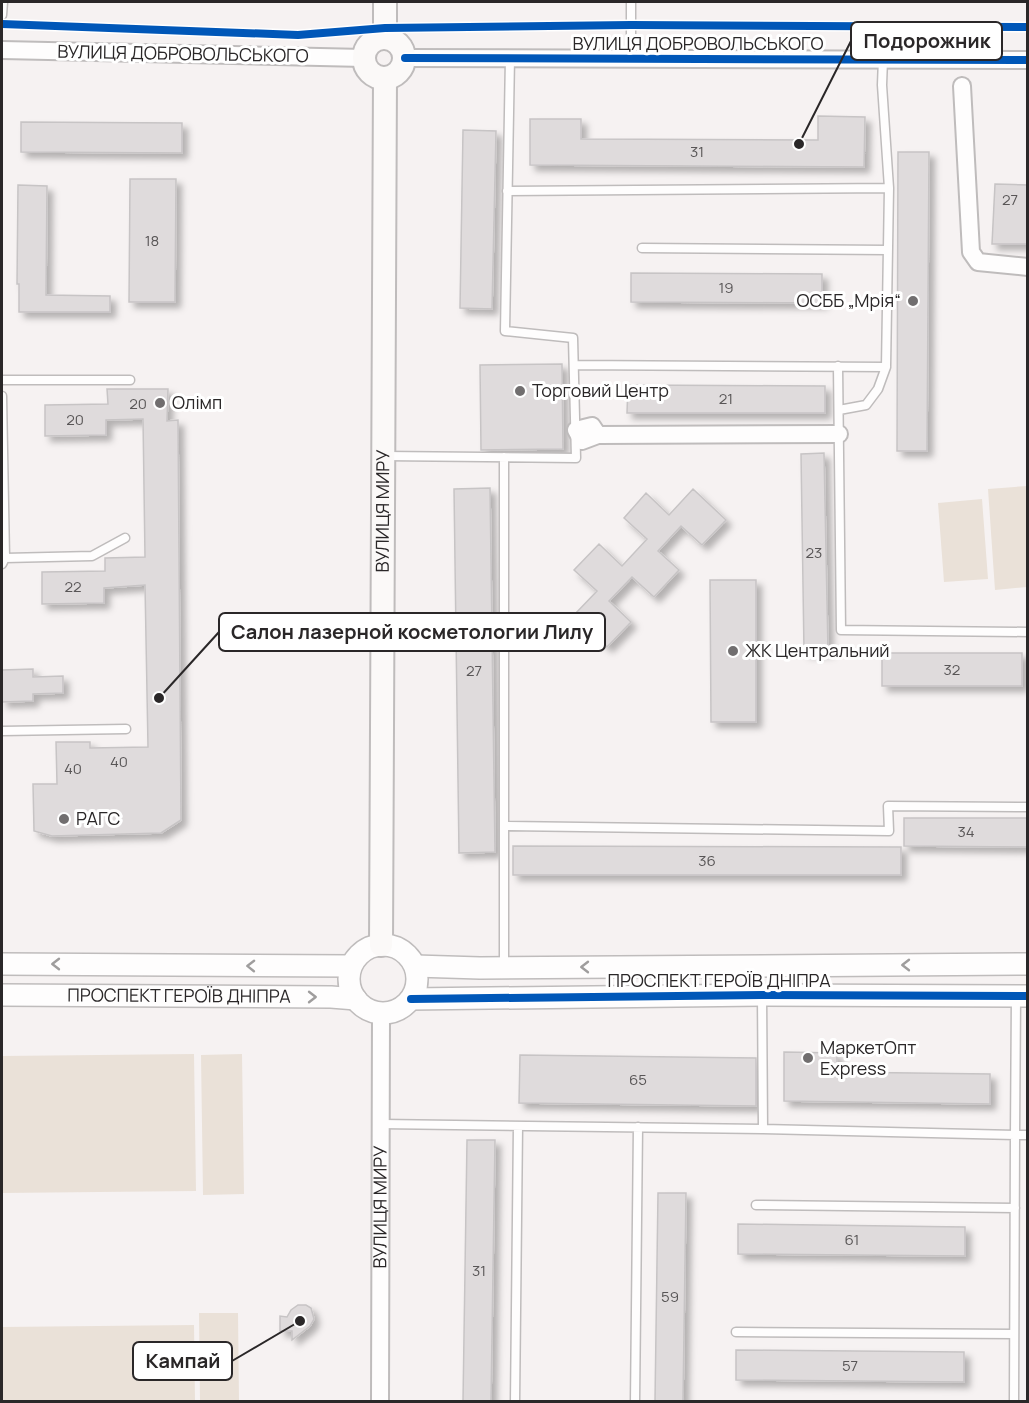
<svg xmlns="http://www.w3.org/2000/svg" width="1029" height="1403" font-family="Manrope,sans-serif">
<defs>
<filter id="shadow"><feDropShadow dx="5.5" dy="5.5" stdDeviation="3" flood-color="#0004"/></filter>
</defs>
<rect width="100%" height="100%" fill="#f6f2f2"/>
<path fill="#eae1d8" d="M 1027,486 L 1027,587 L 995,590 L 988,489 Z
M 982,499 L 988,579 L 944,582 L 938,503 Z
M 194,1054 L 196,1191 L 2,1193 L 2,1056 Z
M 242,1054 L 244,1194 L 203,1195 L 201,1055 Z
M 199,1313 L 238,1313 L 239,1401 L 200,1401 Z
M 194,1325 L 195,1401 L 2,1401 L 2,1327 Z"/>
<path fill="#dfdbdc" stroke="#c7c4c5" stroke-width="1.5" filter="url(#shadow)" d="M 818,116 L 865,117 L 864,167 L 530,165 L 530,119 L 581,119 L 581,139 L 818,140 Z
M 21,122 L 182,123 L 182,153 L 21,152 Z
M 463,130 L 496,131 L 492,309 L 460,308 Z
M 898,152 L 929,152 L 927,451 L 897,451 Z
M 130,179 L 176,179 L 175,302 L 129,302 Z
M 995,184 L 1028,185 L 1028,244 L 992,244 Z
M 18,185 L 47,186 L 46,295 L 110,296 L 110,312 L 19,312 L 19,284 L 17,284 Z
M 631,273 L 822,274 L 822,303 L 631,302 Z
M 562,364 L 563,449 L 481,450 L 480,365 Z
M 628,385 L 825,386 L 825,413 L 627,413 Z
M 107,389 L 168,389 L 167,421 L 178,420 L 181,820 L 161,833 L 52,836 L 34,831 L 33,784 L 57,784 L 56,742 L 90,742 L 90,748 L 148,747 L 145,585 L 104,588 L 104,603 L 42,604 L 42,572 L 105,571 L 105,558 L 145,557 L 143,419 L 106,420 L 106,435 L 45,436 L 45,405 L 108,404 Z
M 824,453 L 828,651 L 804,652 L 801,454 Z
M 490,488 L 495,852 L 459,853 L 454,489 Z
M 693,489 L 726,520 L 702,545 L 681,526 L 658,551 L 679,570 L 654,597 L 632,577 L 609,601 L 631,622 L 607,647 L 574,615 L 597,591 L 574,570 L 599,544 L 622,566 L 647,539 L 624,518 L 646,493 L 669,515 Z
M 710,580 L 756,580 L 756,722 L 711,722 Z
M 882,653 L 1022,653 L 1022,686 L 882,686 Z
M 33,669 L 33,677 L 63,676 L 63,693 L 33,694 L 33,701 L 2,702 L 2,670 Z
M 904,818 L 1028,818 L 1028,847 L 904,846 Z
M 513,846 L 901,847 L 901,875 L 513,875 Z
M 784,1052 L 837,1053 L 837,1072 L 990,1074 L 990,1104 L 784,1101 Z
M 520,1055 L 756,1058 L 756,1106 L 519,1103 Z
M 467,1140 L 495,1140 L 491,1401 L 463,1401 Z
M 658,1193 L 686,1193 L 683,1401 L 655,1401 Z
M 738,1224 L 965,1227 L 965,1256 L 738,1254 Z
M 298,1305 L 306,1305 L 311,1308 L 314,1319 L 310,1326 L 292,1340 L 292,1331 L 280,1331 L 280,1316 L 287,1317 L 291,1310 Z
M 736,1350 L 964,1352 L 964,1382 L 736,1380 Z"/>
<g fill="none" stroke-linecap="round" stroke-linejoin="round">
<g stroke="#bfbcbc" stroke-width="11">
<path id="service" d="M 631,2 L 631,59
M 2,15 L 3,2
M 507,191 L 889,188
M 642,248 L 887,250
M 574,365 L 886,367 L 889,188 L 882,85 L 883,59
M 838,366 L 841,630 L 1028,632
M 2,380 L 130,380
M 2,396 L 5,558 L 2,564
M 839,410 L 866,405 L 878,389 L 886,367
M 384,456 L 576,458 L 573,338 L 505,331 L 510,58
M 504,457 L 504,967
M 5,558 L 92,556 L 125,538
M 2,731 L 126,729
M 504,826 L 889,831 L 888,806 L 1028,807
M 381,1124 L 763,1129 L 762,995
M 763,1129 L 1015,1135 L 1016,996
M 756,1205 L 1015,1208
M 736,1332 L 1014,1334
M 515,1402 L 518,1126
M 635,1402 L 638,1127
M 1014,1402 L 1015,1135 L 1028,1135"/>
</g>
<g stroke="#bfbcbc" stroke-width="20">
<g id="minor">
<path d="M 2,50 L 364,58"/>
<path d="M 405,58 L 1028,60"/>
<path d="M 962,86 L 971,252 L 978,262 L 1028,267"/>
<path d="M 598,435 L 582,441 L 576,430 L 592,426 L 598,435 L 839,434"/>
<path id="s1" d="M 380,1402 L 381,1014"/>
</g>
</g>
<g stroke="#bfbcbc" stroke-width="24">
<g id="tertiary">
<circle cx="383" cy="979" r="34"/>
<path d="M 2,964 L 351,966"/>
<path d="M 415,966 L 480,968 L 1028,964"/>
<path id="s2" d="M 2,995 L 331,997 L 356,999"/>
<path d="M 411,999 L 762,995 L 1028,996"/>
</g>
</g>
<g stroke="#bfbcbc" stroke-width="26">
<g id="secondary">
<path d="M 385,37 L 385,2"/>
<circle cx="384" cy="58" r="20"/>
<path id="s3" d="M 381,945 L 385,78"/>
</g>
</g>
<use href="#service" stroke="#fefdfd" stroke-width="8"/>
<use href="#minor" stroke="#fefdfd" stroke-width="16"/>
<use href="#tertiary" stroke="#fefdfd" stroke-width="21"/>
<use href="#secondary" stroke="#fbf9f8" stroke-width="22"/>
<g stroke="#fff" stroke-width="11">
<path id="cycleway" d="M 2,24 L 298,35 L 385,28 L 631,25 L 1028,27
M 405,58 L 1028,60
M 411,999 L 762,995 L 1028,996"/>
</g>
<use href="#cycleway" stroke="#0057b8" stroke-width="8"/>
</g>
<defs><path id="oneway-chevron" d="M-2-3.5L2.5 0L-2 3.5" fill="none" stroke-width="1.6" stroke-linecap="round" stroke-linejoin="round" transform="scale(1.5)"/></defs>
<g stroke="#9f9d9d">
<use href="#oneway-chevron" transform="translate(56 964) rotate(-180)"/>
<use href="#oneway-chevron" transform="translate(906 965) rotate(180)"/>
<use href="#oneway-chevron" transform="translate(251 966) rotate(-179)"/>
<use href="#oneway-chevron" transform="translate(585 967) rotate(180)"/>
<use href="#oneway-chevron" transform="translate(312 997)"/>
</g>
<g fill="#716e6f" stroke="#fff" stroke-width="2">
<circle cx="913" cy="301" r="6"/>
<circle cx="520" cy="391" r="6"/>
<circle cx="160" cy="403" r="6"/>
<circle cx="733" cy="651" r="6"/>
<circle cx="64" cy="819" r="6"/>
<circle cx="808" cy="1058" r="6"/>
</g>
<g text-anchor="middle" stroke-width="6" stroke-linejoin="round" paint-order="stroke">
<g font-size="15" fill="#585556">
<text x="697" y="157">31</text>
<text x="1010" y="205">27</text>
<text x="152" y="246">18</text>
<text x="726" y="293">19</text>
<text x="726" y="404">21</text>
<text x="138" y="409">20</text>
<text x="75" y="425">20</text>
<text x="814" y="558">23</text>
<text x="73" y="592">22</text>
<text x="952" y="675">32</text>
<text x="474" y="676">27</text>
<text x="119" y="767">40</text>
<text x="73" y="774">40</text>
<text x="966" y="837">34</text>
<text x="707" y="866">36</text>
<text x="638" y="1085">65</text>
<text x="852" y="1245">61</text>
<text x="479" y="1276">31</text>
<text x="670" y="1302">59</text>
<text x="850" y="1371">57</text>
</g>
<g font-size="18" fill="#2a2728" stroke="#fff">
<text x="698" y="50">ВУЛИЦЯ ДОБРОВОЛЬСЬКОГО</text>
<text transform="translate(183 54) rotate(1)" y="6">ВУЛИЦЯ ДОБРОВОЛЬСЬКОГО</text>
<text dy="6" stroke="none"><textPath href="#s3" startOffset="434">ВУЛИЦЯ МИРУ</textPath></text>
<text x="719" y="987">ПРОСПЕКТ ГЕРОЇВ ДНІПРА</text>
<text dy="6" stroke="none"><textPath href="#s2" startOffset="177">ПРОСПЕКТ ГЕРОЇВ ДНІПРА</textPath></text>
<text dy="6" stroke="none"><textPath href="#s1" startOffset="195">ВУЛИЦЯ МИРУ</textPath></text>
</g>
<g font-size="18" fill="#2a2728" stroke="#fff" text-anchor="start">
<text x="901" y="307" text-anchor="end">ОСББ „Мрія“</text>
<text x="532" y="397">Торговий Центр</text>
<text x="172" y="409">Олімп</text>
<text x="745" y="657">ЖК Центральний</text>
<text x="76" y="825">РАГС</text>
<text x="820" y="1054">МаркетОпт<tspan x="820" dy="21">Express</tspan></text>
</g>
</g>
<path fill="none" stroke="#2a2728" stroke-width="2" d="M799 144L851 41M159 698L219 632M300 1321L232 1361"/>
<g fill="#2a2728" stroke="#fff" stroke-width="2">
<circle cx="799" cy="144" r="6"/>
<circle cx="159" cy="698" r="6"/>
<circle cx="300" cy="1321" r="6"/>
</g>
<g fill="#fff" stroke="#2a2728" stroke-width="2">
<rect x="851" y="22" width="151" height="38" rx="6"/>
<rect x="219" y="613" width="386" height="38" rx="6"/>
<rect x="133" y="1342" width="99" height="38" rx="6"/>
</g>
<g font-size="20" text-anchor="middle" font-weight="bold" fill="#2a2728">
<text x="927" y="48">Подорожник</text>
<text x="412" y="639">Салон лазерной косметологии Лилу</text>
<text x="183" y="1368">Кампай</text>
</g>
<rect width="1029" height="1403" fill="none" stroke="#2a2728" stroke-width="6"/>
</svg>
